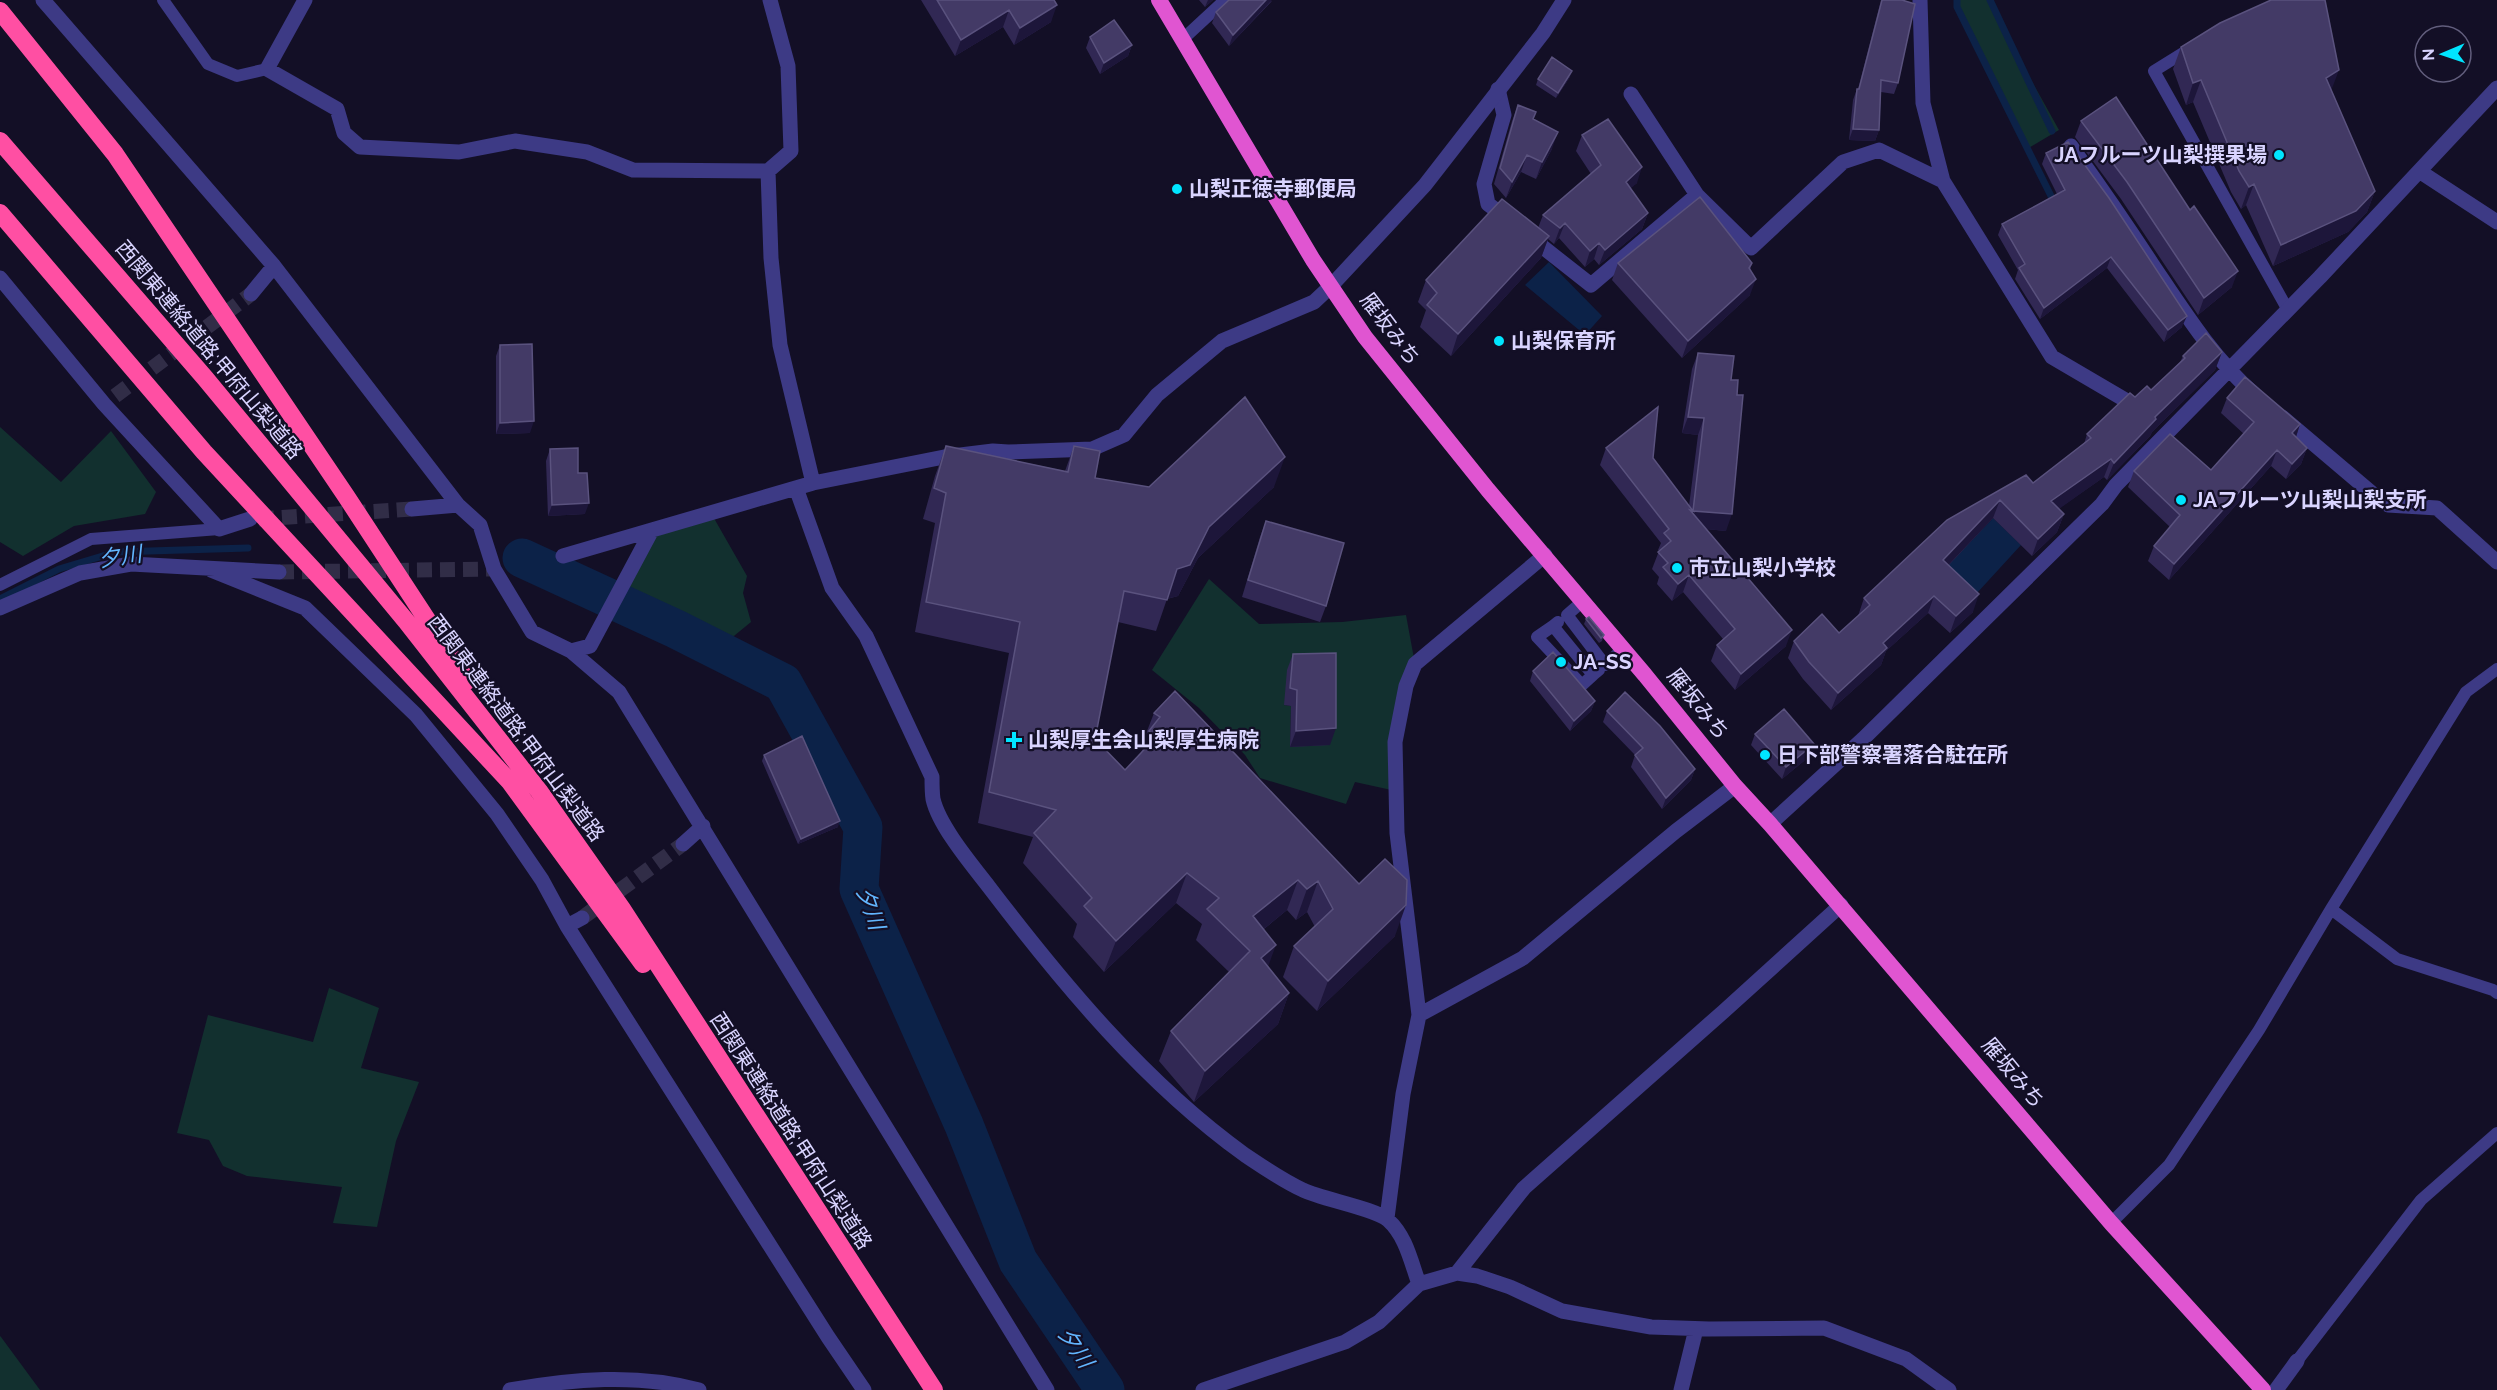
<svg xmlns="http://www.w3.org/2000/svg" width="2497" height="1390" font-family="Raleway,'Noto Sans JP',sans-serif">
<rect width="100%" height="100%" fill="#130f26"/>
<path fill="#12302f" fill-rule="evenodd" d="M 1957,0 L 1990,0 L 2000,24 L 2059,130 L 2027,149 L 1957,7 Z
M 0,427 L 61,482 L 111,431 L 156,492 L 145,514 L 74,526 L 23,556 L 0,542 Z
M 711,513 L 747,576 L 743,593 L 751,622 L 729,640 L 624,584 L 652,530 Z
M 1209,579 L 1259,624 L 1342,622 L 1406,615 L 1415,664 L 1406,686 L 1396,791 L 1355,782 L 1346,804 L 1260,778 L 1245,755 L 1199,708 L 1152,670 ZM 1330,670 L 1290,747 L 1291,706 L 1284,705 Z
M 329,988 L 379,1008 L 361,1068 L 419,1082 L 396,1141 L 377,1227 L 333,1223 L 342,1187 L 247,1176 L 223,1166 L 209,1140 L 177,1133 L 208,1015 L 313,1042 Z
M 0,1336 L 1,1337 L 40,1390 L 0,1390 Z"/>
<path fill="#0c2248" d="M 1549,262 L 1602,316 L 1585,335 L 1525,285 Z
M 1993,518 L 2021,545 L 1966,605 L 1937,577 Z"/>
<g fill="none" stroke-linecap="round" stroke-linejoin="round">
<path stroke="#0c2248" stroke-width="7" d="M 1957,0 L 1957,7 L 2054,202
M 1990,0 L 2052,131
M 0,599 L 59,569 L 116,552 L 248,548"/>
<path stroke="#0c2248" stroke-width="39" d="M 522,558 L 676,629 L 783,683 L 863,827 L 859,889 L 964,1125 L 1018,1261 L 1105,1390"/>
<path stroke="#312d47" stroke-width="15" stroke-dasharray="15 8" stroke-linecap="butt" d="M 115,396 L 251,294
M 259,519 L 412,509
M 279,572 L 494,569
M 582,918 L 683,844"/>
<path stroke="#3d3a85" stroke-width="12" d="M 163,0 L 208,64 L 237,76 L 267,69
M 1183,39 L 1225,0
M 2191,48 L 2154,71 L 2288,310
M 0,585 L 91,539 L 219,529
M 1583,601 L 1567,615 L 1605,665 L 1623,649
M 1558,622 L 1553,626 L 1593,675 L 1599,670
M 1553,626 L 1537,637 L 1582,685 L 1593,675
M 2331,909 L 2397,959 L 2493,990 L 2497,993
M 2111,1223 L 2169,1165 L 2259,1030 L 2331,909 L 2466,692 L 2497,669
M 2297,1361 L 2421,1200 L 2497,1133"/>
<path stroke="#3d3a85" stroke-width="15" d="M 43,0 L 274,266 L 458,505 L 480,525 L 494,569 L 532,632 L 571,651 L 619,692 L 1047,1390
M 305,0 L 267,69 L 337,109 L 344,133 L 360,147 L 459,152 L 515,141 L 587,152 L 633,170 L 768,171
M 770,0 L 788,66 L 791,151 L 768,171 L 771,258 L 780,345 L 813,483
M 1498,89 L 1504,115 L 1484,184 L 1488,204 L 1509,220
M 1631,94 L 1697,195 L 1751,248 L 1843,162 L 1879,150 L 1943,181 L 1923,103 L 1920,0
M 2071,146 C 2099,185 2126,224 2152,264 C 2183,310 2212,357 2254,394
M 2419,171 L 2497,222
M 1943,181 L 2052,357 L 2127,401
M 1530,237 L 1591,285 L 1697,195
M 0,278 L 104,404 L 219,529 L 250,519
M 251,294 L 274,266
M 2282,417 L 2374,495 L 2388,505 L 2437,508 L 2497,562
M 796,488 L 832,588 L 866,636 L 932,777 C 932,784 932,792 933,799 C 939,826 972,865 989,887 C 1063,984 1145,1083 1245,1155 C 1263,1167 1283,1181 1303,1190 C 1321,1199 1377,1209 1388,1220 C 1406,1236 1411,1262 1419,1284
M 412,509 L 458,505
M 563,556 L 652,530
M 211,570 L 305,608 L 416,715 L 497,814 L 542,880 L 567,926 L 828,1337 L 864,1390
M 0,608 L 80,573 L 131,564 L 279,572
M 571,651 L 590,646 L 652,530 L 813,483 L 944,457 L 993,451 L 1008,452 L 1092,449 L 1124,435 L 1157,395 L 1222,341 L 1314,302 L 1331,286
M 1770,824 L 1863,739 L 2102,504 L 2116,485 L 2320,277 L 2497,88
M 683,844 L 703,826
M 567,926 L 582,918
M 1419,1015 L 1523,958 L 1676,831 L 1735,786
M 1387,1218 L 1403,1094 L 1419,1015 L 1397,833 L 1395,742 L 1406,686 L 1415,664 L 1545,555
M 1457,1273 L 1524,1188 L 1723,1012 L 1841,905
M 510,1390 C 571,1379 638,1373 699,1390
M 1203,1390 L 1345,1342 L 1379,1322 L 1419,1284 L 1457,1273 L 1477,1276 L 1510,1287 L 1562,1311 L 1651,1327 L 1709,1329 L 1824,1328 L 1906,1359 L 1949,1390
M 1681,1390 L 1696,1329
M 2276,1390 L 2297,1361"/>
<path stroke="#3d3a85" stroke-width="15" d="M 1331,286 L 1425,185 L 1543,33 L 1564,0"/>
<path stroke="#e055d1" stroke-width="16" d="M 1159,0 L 1313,260 L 1365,337 L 1488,490 L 1645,675 L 1735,786 L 1770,824 L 2111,1223 L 2263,1390"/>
<path stroke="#ff4fa3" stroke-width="18" d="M 0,11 L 115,154 L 346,496 L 467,681
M 0,141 L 205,378 L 406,621 L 539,791 L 622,909 L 934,1390
M 0,213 L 204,452 L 510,782 L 643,964"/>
</g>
<path fill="#312854" d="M 921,0 L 1054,0 L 1051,22 L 1014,45 L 1003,27 L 955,56 Z
M 1199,0 L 1213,0 L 1205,7 Z
M 1881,0 L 1902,0 L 1898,83 L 1894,94 L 1881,92 L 1879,130 L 1875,141 L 1849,140 L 1853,100 L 1857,89 L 1858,89 Z
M 1272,1 L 1229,46 L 1212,23 L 1216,12 Z
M 1090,37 L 1132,45 L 1128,56 L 1100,74 L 1086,48 Z
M 2181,47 L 2331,91 L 2375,191 L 2367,212 L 2348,232 L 2273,266 L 2246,205 L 2241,209 L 2231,192 L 2193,102 L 2186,105 L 2173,69 Z
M 1570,77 L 1556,98 L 1536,85 L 1538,79 Z
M 1518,105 L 1534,119 L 1552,149 L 1536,179 L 1521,172 L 1506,198 L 1494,184 L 1512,121 Z
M 2081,121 L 2232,287 L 2198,315 L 2121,199 L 2075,137 Z
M 1582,135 L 1637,183 L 1630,188 L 1648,213 L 1642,229 L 1599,265 L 1594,259 L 1585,267 L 1559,238 L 1554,244 L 1548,239 L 1541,258 L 1451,356 L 1420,327 L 1426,310 L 1418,302 L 1426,280 L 1538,228 L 1543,215 L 1591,174 L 1576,151 Z
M 2046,153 L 2182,327 L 2164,342 L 2107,268 L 2040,319 L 2015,279 L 2018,270 L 1998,235 L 2002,224 L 2057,194 L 2042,164 Z
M 1618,263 L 1752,263 L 1750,270 L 1750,295 L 1682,358 L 1612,280 Z
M 500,345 L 530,433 L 496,434 L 496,356 Z
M 2222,352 L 2215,370 L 2152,432 L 2150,436 L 2107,480 L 2104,477 L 2058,509 L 2064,514 L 2057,532 L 2032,556 L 1993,518 L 1949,565 L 1973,612 L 1950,633 L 1928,613 L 1886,651 L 1881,665 L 1831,710 L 1803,679 L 1788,658 L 1794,641 L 1839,633 L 1858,616 L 1864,598 L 1947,520 L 2033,483 L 2084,444 L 2087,434 L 2135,397 L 2151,390 L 2180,362 L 2183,356 Z
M 1698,353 L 1731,380 L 1737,395 L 1726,531 L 1706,529 L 1786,646 L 1735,690 L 1711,661 L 1717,645 L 1723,639 L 1683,592 L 1672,601 L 1657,584 L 1659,577 L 1652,569 L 1659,551 L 1658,550 L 1661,543 L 1600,465 L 1606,448 L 1653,458 L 1689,506 L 1698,435 L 1682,433 L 1692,369 Z
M 2227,398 L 2300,424 L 2296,437 L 2307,448 L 2301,464 L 2286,479 L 2271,466 L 2169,580 L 2148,561 L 2154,546 L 2170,527 L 2128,487 L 2134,471 L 2211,470 L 2244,434 L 2221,413 Z
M 946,446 L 1065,471 L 1074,446 L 1095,478 L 1149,487 L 1274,487 L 1198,558 L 1178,596 L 1167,599 L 1156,631 L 1118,622 L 1095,739 L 1125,770 L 1141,753 L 1144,745 L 1142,744 L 1154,713 L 1175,691 L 1395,936 L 1317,1011 L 1283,977 L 1294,946 L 1315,927 L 1307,912 L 1296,920 L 1287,910 L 1264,929 L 1268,967 L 1289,993 L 1278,1024 L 1194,1102 L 1159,1061 L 1171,1031 L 1229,972 L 1196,940 L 1202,924 L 1176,903 L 1104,972 L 1073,937 L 1077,924 L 1023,863 L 1033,837 L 978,823 L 1009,653 L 915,632 L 935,523 L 923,519 L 935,476 Z
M 550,449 L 578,473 L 585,514 L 548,516 L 546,461 Z
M 1266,521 L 1326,606 L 1320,622 L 1242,597 L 1260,537 Z
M 1586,619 L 1604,635 L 1602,641 L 1599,643 L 1584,624 Z
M 1293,654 L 1330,745 L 1290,747 L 1291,706 L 1284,705 L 1287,670 Z
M 1533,671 L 1595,701 L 1591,711 L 1570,731 L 1530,681 Z
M 1607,711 L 1695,769 L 1691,780 L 1662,809 L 1631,767 L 1635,755 L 1603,722 Z
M 1755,734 L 1810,756 L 1782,779 L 1751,745 Z
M 764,755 L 838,827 L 798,844 L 762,761 Z"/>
<path fill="#1d163a" d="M 1208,0 L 1213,0 L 1205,7 Z
M 1266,0 L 1272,0 L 1229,46 L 1233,35 Z
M 1057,5 L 1051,22 L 1014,45 L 1020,28 Z
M 1009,10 L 1003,27 L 955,56 L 961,40 Z
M 1132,45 L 1128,56 L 1100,74 L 1104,63 Z
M 2339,70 L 2331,91 L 2326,78 Z
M 1572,71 L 1570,77 L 1556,98 L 1558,93 Z
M 2201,80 L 2193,102 L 2186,105 L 2193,83 Z
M 1853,129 L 1879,130 L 1875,141 L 1849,140 Z
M 1558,132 L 1552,149 L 1536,179 L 1542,162 Z
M 1527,155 L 1521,172 L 1506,198 L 1512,182 Z
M 1642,167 L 1637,183 L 1620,198 L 1626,182 Z
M 2254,184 L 2246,205 L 2241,209 L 2249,187 Z
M 2375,191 L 2367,212 L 2348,232 L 2273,266 L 2281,245 Z
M 1648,213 L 1642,229 L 1599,265 L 1605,250 Z
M 1565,223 L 1559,238 L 1554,244 L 1560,228 Z
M 1549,236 L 1541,258 L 1451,356 L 1458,334 Z
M 1599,243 L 1594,259 L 1585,267 L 1590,251 Z
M 2111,257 L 2107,268 L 2040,319 L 2044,308 Z
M 2238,271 L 2232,287 L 2198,315 L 2204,298 Z
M 1756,279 L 1750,295 L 1682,358 L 1688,341 Z
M 2187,316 L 2182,327 L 2164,342 L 2168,330 Z
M 2222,352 L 2215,370 L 2152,432 L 2150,436 L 2107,480 L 2114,463 L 2155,417 Z
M 1688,417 L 1704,418 L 1698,435 L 1682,433 Z
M 534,421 L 530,433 L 496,434 L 500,423 Z
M 2300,424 L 2295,440 L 2292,433 Z
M 2307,448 L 2301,464 L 2286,479 L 2292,464 Z
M 2277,450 L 2271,466 L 2169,580 L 2174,564 Z
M 1285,457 L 1274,487 L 1198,558 L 1178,596 L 1166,599 L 1177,569 L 1209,527 Z
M 2111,459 L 2104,477 L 2045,519 L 2051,501 Z
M 2000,500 L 1993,518 L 1937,577 L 1943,560 Z
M 589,503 L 585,514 L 548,516 L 552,505 Z
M 1693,511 L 1732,514 L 1726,531 L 1687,527 Z
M 2064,514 L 2057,532 L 2032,556 L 2038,539 Z
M 1689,575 L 1683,592 L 1672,601 L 1678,584 Z
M 1979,594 L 1973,612 L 1950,633 L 1956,616 Z
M 1934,596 L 1928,613 L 1886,651 L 1881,665 L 1831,710 L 1838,693 L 1883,643 Z
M 1792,630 L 1786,646 L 1735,690 L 1741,674 Z
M 1595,701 L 1591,711 L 1570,731 L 1574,721 Z
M 1336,728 L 1330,745 L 1290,747 L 1296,731 Z
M 1814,744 L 1810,756 L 1782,779 L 1786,767 Z
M 1695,769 L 1691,780 L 1662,809 L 1666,798 Z
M 840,821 L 838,827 L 798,844 L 801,839 Z
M 1187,873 L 1176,903 L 1104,972 L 1116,941 Z
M 1298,880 L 1287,910 L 1244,945 L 1253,916 Z
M 1318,881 L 1307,912 L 1296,920 L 1307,889 Z
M 1406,905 L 1395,936 L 1317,1011 L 1328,981 Z
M 1276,945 L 1265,975 L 1261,958 Z
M 1289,993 L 1278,1024 L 1194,1102 L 1205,1071 Z"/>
<path fill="#433a66" stroke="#5a527e" stroke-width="1.5" d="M 937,0 L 1054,0 L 1057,5 L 1020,28 L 1009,10 L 961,40 Z
M 1229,0 L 1266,0 L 1233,35 L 1216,12 Z
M 1882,0 L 1902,0 L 1915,4 L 1898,83 L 1881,80 L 1879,130 L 1853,129 L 1857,89 L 1859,89 Z
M 2271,0 L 2325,0 L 2339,70 L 2326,78 L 2375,191 L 2356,211 L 2281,245 L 2254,184 L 2249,187 L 2239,171 L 2201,80 L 2193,83 L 2181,47 L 2220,23 Z
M 1114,20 L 1132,45 L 1104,63 L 1090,37 Z
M 1552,57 L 1572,71 L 1558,93 L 1538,79 Z
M 2116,97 L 2190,210 L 2194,206 L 2238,271 L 2204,298 L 2127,182 L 2081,121 Z
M 1518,105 L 1536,112 L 1533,119 L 1558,132 L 1542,162 L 1527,155 L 1512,182 L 1500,168 Z
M 1608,119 L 1642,167 L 1626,182 L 1648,213 L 1605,250 L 1599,243 L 1590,251 L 1565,223 L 1560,228 L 1543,215 L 1601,165 L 1582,135 Z
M 2068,142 L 2109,198 L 2187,316 L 2168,330 L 2111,257 L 2044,308 L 2019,268 L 2025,264 L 2002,224 L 2065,190 L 2046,153 Z
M 1700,197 L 1752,263 L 1749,268 L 1756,279 L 1688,341 L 1618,263 Z
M 1502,199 L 1549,236 L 1458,334 L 1427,305 L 1437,293 L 1426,280 Z
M 2206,333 L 2222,352 L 2155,417 L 2156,419 L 2114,463 L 2111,459 L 2051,501 L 2064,514 L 2038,539 L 2000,500 L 1943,560 L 1979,594 L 1956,616 L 1934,596 L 1883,643 L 1887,648 L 1838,693 L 1809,662 L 1794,641 L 1822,614 L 1839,633 L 1870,605 L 1864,598 L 1947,520 L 2026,475 L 2033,483 L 2091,438 L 2087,434 L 2130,393 L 2135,397 L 2147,386 L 2151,390 L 2185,358 L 2183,356 Z
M 532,344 L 534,421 L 500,423 L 500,345 Z
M 1698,353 L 1734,356 L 1731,380 L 1738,380 L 1737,395 L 1743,395 L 1732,514 L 1693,511 L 1704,418 L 1688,417 Z
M 2245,377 L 2300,424 L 2292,433 L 2307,448 L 2292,464 L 2277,450 L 2174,564 L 2154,546 L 2180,515 L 2134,471 L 2170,434 L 2211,470 L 2254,422 L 2227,398 Z
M 1245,397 L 1285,457 L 1209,527 L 1190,565 L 1177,569 L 1167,600 L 1124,591 L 1095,739 L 1125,770 L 1155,738 L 1149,731 L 1160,717 L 1154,713 L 1175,691 L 1359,884 L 1385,859 L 1407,880 L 1406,905 L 1328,981 L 1294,946 L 1333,909 L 1318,881 L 1307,889 L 1298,880 L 1253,916 L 1276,945 L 1261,958 L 1289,993 L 1205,1071 L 1171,1031 L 1250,951 L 1207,909 L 1219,898 L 1187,873 L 1116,941 L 1084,906 L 1092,898 L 1034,833 L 1056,810 L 989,792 L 1020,622 L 926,602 L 946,493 L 934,488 L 946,446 L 1068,472 L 1074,446 L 1100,451 L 1095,478 L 1149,487 Z
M 1658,407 L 1653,458 L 1693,511 L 1690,510 L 1792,630 L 1741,674 L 1717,645 L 1735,629 L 1689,575 L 1678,584 L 1663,567 L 1668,563 L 1658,552 L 1671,541 L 1664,533 L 1669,529 L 1606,448 Z
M 578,448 L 578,473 L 587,473 L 589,503 L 552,505 L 550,449 Z
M 1266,521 L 1344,543 L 1326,606 L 1248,580 Z
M 1589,617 L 1604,635 L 1601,638 L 1586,619 Z
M 1553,652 L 1595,701 L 1574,721 L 1533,671 Z
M 1336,653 L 1336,728 L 1296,731 L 1297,690 L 1290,688 L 1293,654 Z
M 1625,692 L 1660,726 L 1695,769 L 1666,798 L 1635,755 L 1643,748 L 1607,711 Z
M 1784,709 L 1814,744 L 1786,767 L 1755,734 Z
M 802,736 L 840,821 L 801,839 L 764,755 Z"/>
<g fill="#00e5ff" stroke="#130f26" stroke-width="2">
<circle cx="2279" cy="155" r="6"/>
<circle cx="1177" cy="189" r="6"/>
<circle cx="1499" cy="341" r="6"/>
<circle cx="2181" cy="500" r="6"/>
<circle cx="1677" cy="568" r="6"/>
<circle cx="1561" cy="662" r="6"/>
<path d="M1011 731h6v6h6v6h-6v6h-6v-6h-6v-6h6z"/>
<circle cx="1765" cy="755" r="6"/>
</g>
<g text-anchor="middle" stroke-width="4.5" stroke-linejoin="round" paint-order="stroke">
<g font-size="21" font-weight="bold" fill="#d9d4ff" stroke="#130f26" text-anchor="start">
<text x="2267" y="162" text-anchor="end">JAフルーツ山梨撰果場</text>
<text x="1189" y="196">山梨正徳寺郵便局</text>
<text x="1511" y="348">山梨保育所</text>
<text x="2193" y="507">JAフルーツ山梨山梨支所</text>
<text x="1689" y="575">市立山梨小学校</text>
<text x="1573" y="669">JA-SS</text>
<text x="1028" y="747">山梨厚生会山梨厚生病院</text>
<text x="1777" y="762">日下部警察署落合駐在所</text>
</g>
<g font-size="21" fill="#d9d4ff" stroke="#130f26">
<text transform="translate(1390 329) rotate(53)" y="7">雁坂みち</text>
<text transform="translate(209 350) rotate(50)" y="7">西関東連絡道路;甲府山梨道路</text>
<text transform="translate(1698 704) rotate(51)" y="7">雁坂みち</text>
<text transform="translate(516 728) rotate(53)" y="7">西関東連絡道路;甲府山梨道路</text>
<text transform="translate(2013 1073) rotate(50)" y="7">雁坂みち</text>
<text transform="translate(791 1131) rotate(57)" y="7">西関東連絡道路;甲府山梨道路</text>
</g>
<g font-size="22" font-style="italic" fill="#62b6ff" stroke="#130f26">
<text transform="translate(120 556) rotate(-8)" y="8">夕川</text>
<text transform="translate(871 908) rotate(71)" y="8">夕川</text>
<text transform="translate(1076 1347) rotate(56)" y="8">夕川</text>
</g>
</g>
<g transform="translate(2443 54) rotate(268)"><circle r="28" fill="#130f26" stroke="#625e7d" stroke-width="1.5"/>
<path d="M0-4.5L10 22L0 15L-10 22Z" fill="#00e5ff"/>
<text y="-9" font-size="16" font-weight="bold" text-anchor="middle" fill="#d9d4ff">N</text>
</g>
</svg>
